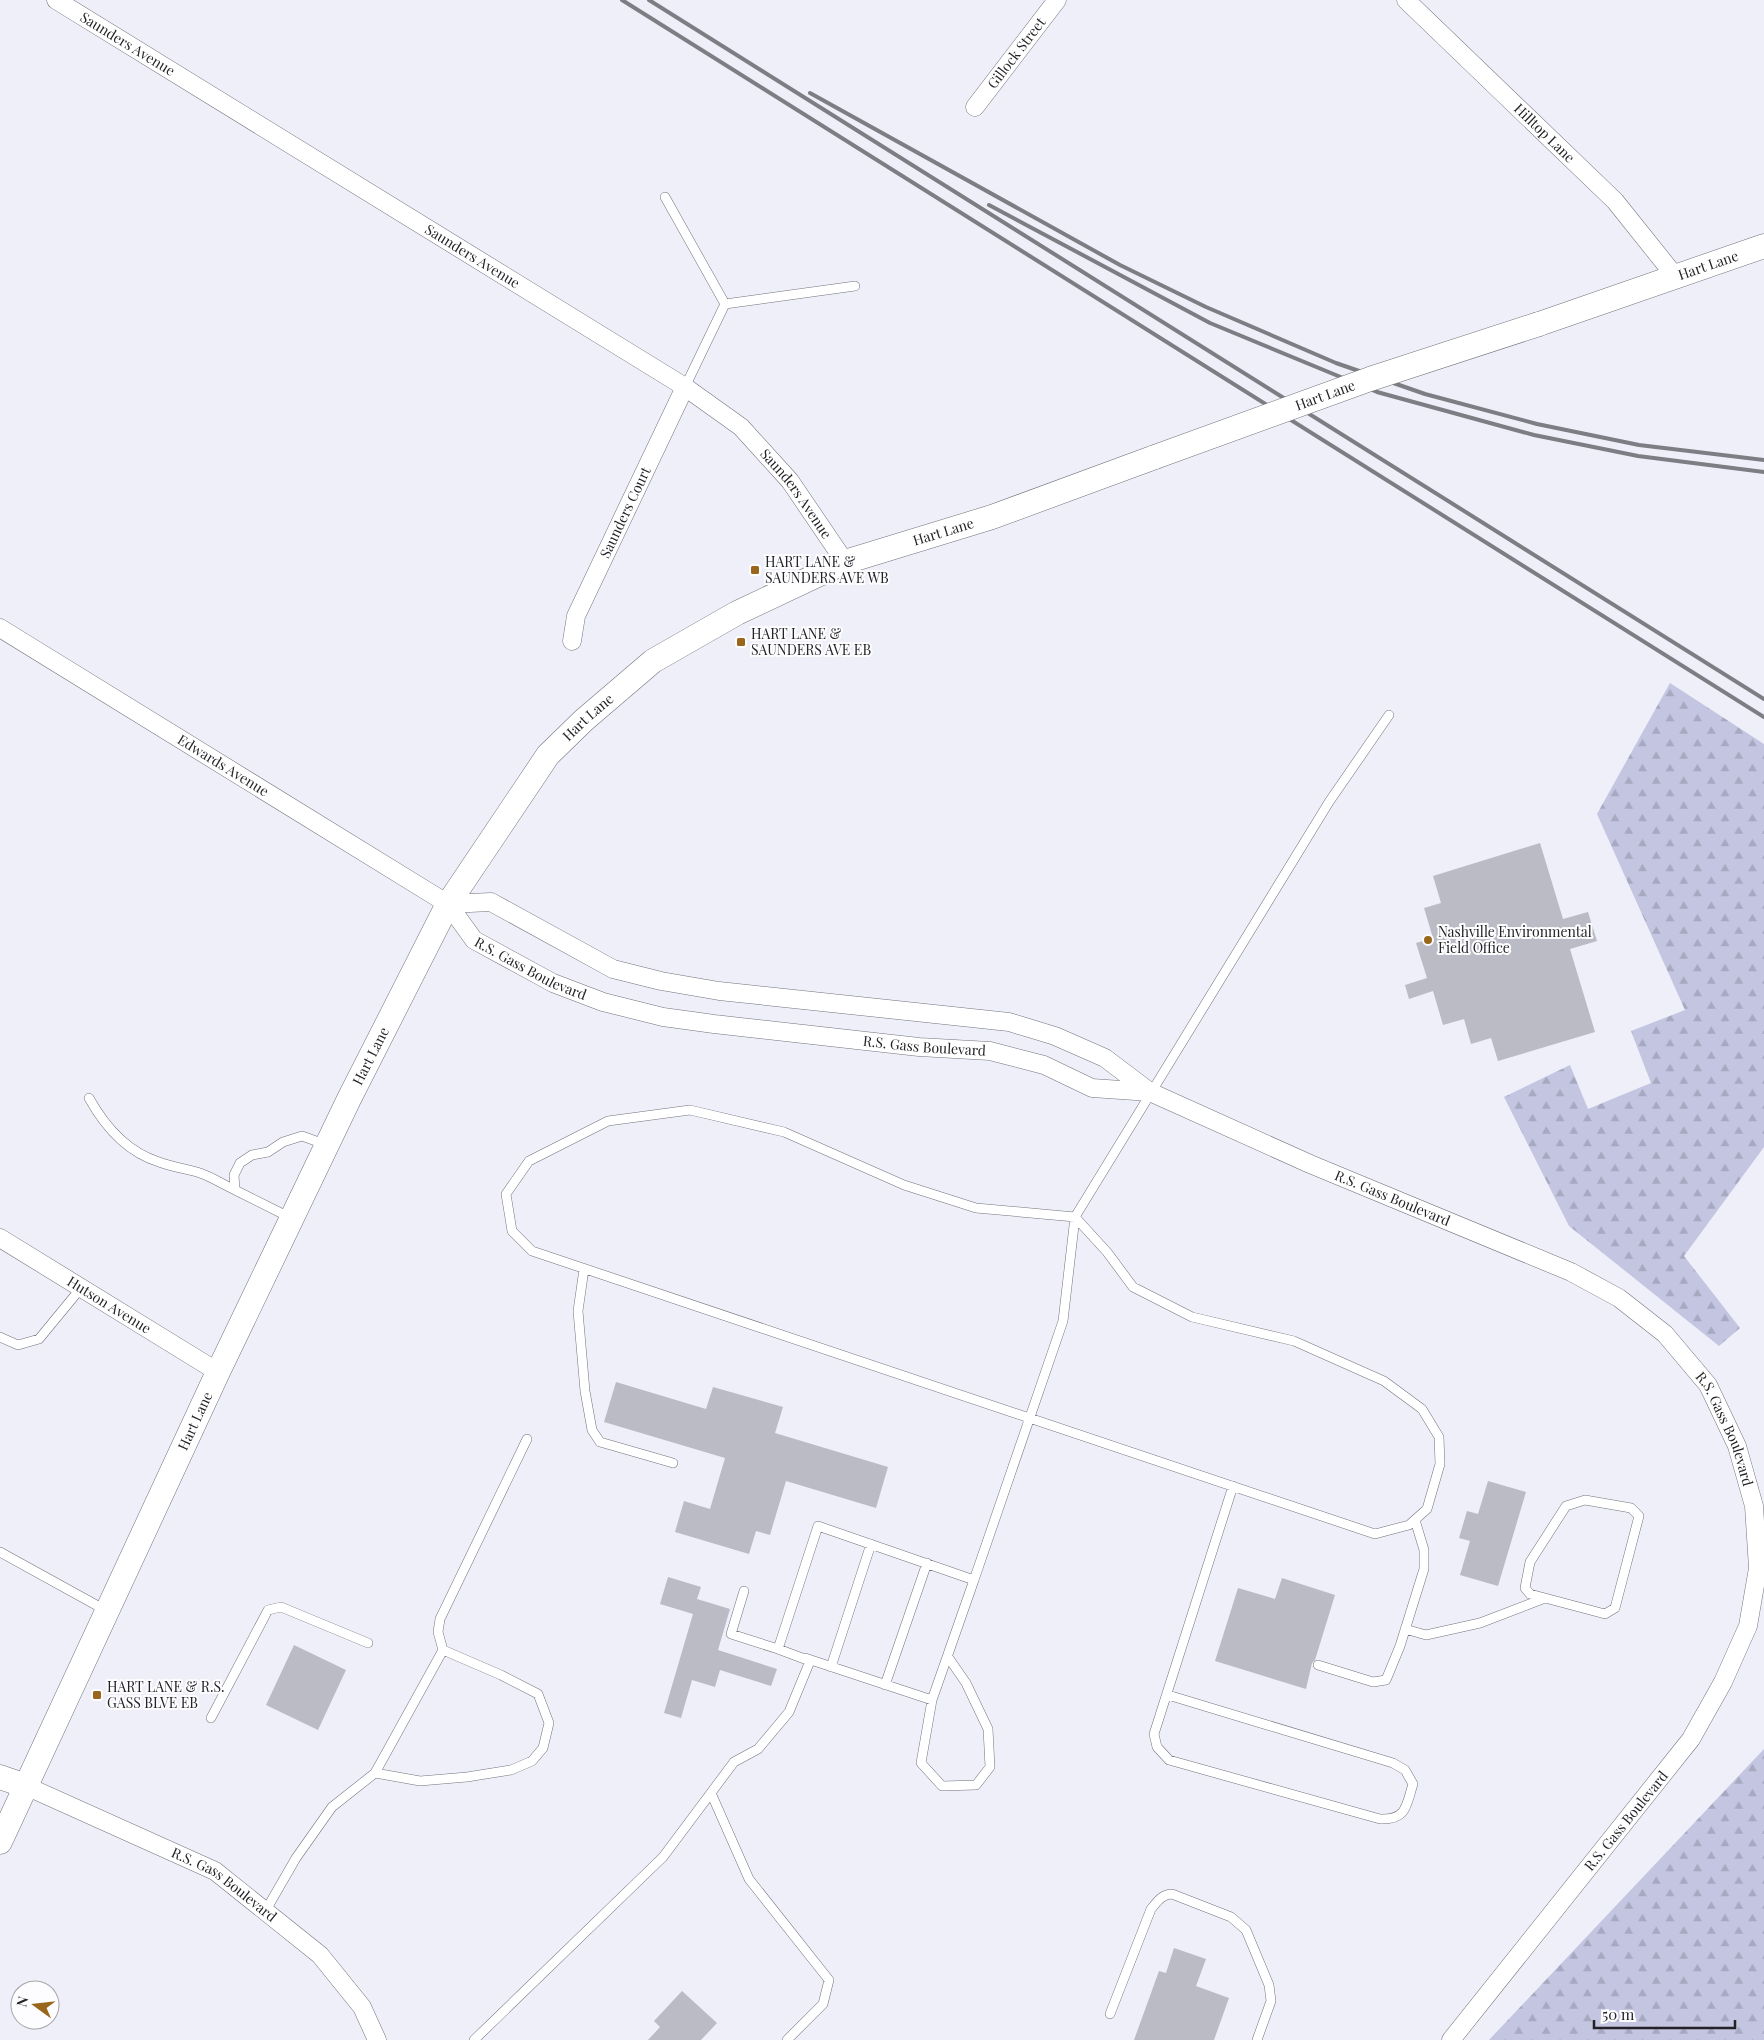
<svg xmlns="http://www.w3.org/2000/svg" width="1764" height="2040" font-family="'Playfair Display',serif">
<defs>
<pattern id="forest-firs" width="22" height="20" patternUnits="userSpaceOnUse" patternTransform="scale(1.25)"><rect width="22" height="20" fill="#c3c5e1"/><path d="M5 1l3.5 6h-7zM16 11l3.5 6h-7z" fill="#a7a9c1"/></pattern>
</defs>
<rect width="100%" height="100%" fill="#eeeff9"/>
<path fill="url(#forest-firs)" d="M 1670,683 L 1764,744 L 1764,1147 L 1684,1256 L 1740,1328 L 1719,1346 L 1569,1226 L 1504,1097 L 1570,1065 L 1588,1109 L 1651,1083 L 1631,1031 L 1685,1010 L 1597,814 Z
M 1764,1749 L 1764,2040 L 1489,2040 Z"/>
<path fill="#babbc5" d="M 1540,843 L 1563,919 L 1588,912 L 1597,941 L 1570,949 L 1595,1032 L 1498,1061 L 1491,1038 L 1471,1044 L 1464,1019 L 1443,1025 L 1433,991 L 1409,999 L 1405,985 L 1427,978 L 1416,943 L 1433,938 L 1424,908 L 1441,903 L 1433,876 Z
M 616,1382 L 706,1409 L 713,1387 L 783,1407 L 775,1433 L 888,1467 L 876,1508 L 786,1481 L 770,1535 L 756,1531 L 749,1554 L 675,1532 L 684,1501 L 710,1509 L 725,1458 L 604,1422 Z
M 1488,1481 L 1526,1492 L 1498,1586 L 1460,1575 L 1470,1541 L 1459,1538 L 1467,1511 L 1478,1514 Z
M 668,1577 L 701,1587 L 697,1599 L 730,1609 L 718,1650 L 777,1669 L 771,1686 L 720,1670 L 715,1687 L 692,1680 L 681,1718 L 664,1713 L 693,1614 L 660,1604 Z
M 1282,1578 L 1335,1595 L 1315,1660 L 1312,1663 L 1306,1689 L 1215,1661 L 1238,1588 L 1275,1599 Z
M 294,1645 L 346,1670 L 318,1730 L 266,1705 Z
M 1174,1948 L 1206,1959 L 1196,1986 L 1229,1998 L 1214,2040 L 1134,2040 L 1159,1971 L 1166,1973 Z
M 682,1991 L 717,2023 L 701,2040 L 648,2040 L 660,2027 L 654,2021 Z"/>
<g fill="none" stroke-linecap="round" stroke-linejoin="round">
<g stroke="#72737c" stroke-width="10">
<path id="lane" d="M 665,197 L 725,304
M 725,304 L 855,286
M 685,387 L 725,304
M 89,1098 C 104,1125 127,1152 159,1162 C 172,1167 187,1169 200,1173 C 212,1177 224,1185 235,1190
M 690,1110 L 784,1132 L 904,1185 L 976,1208 L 1075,1217 L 1107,1252 L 1133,1287 L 1192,1317 L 1294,1341 L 1384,1381 L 1422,1409 L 1439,1437 L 1440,1464 L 1427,1509 L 1409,1525 L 1375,1534 L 532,1251 L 512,1231 L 506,1194 L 529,1161 L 608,1121 Z
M 291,1218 L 235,1190 L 234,1175 L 240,1163 L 252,1155 L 268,1152 L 283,1142 L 302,1136 L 327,1145
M 584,1269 L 578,1311 L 585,1391 L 592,1430 L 600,1442 L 673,1463
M 0,1337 L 18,1345 L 39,1339 L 81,1288
M 0,1552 L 107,1611
M 974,1580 L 1063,1321 L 1075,1217 L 1329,802 L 1389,715
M 744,1591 L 731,1634 L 778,1649
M 1405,1629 L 1426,1635 L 1480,1623 L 1545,1598 L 1605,1614 L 1615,1608 L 1639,1516 L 1631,1508 L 1585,1500 L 1566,1506 L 1530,1562 L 1525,1588 L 1530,1594 L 1545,1598
M 1318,1665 L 1373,1682 L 1386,1680 L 1400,1646 L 1424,1569 L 1424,1550 L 1415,1520
M 831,1667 L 871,1544
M 885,1685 L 927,1563
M 1168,1695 L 1393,1763 L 1405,1770 L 1413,1784 C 1406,1806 1407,1820 1380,1819 L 1169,1760 L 1157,1747 L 1154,1734 L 1233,1486
M 932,1700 L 921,1763 L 942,1786 L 976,1785 L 990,1767 L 988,1729 L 966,1683 L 948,1657
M 211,1718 L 268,1610 L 281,1607 L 368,1643
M 375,1773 L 443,1650
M 711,1793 L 749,1879 L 829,1980 L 823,2004 L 787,2040
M 266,1910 L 296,1858 L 332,1807 L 375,1773 L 420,1781 L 467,1777 L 511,1770 L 532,1761 L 543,1748 L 549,1723 L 538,1694 L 501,1675 L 443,1650 L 438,1632 L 440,1619 L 527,1439
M 1110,2014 L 1151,1909 C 1157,1902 1162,1894 1172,1894 L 1231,1917 L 1246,1930 L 1269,1985 L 1271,2001 L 1257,2040
M 474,2040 L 663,1857 L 734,1762 L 758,1749 L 789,1712 L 810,1661 L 778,1649 L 818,1526 L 974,1580 L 932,1700 L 805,1658"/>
</g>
<g stroke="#72737c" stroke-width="19">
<g id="street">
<path id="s1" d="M 56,0 L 685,387 L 741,427 L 790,481 L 845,562"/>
<path id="s2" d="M 1406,0 L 1615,201 L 1675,276"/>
<path id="s3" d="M 975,107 L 1057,0"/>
<path id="s4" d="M 0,628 L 448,904 L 474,940 L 553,983 L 603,1002 L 663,1017 L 714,1024 L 919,1047 L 990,1051 L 1044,1065 L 1092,1088 L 1150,1092"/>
<path id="s5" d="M 572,641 L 576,616 L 685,387"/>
<path id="s6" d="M 448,904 L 491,902 L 613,969 L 661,981 L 719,991 L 1009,1022 L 1055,1036 L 1105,1058 L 1150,1092 L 1310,1164 L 1571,1272 L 1619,1298 L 1665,1334 L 1708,1385 L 1737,1446 L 1754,1506 L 1758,1568 L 1748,1626 L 1723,1682 L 1691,1739 L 1451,2040"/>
<path id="s7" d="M 0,1238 L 218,1372"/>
<path id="s8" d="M 26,1786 L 215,1871 L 320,1955 L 362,2007 L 377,2040"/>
</g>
</g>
<g stroke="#72737c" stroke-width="25">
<g id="secondary">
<path id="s9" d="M 1539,324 L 1764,246"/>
<path d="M 0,1777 L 26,1786"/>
<path id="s10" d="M 0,1842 L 218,1372 L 349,1099 L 448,904 L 548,755 L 584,720 L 653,661 L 737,613 L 845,562 L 992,517 L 1155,457"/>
</g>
</g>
<use href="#lane" stroke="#fff" stroke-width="9"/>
<use href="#street" stroke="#fff" stroke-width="18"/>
<use href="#secondary" stroke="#fff" stroke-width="24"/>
<path stroke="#7d7d84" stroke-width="4" d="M 622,0 L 1764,717
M 649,0 L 1764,699
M 810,93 L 1120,265 L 1206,307 L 1336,363 L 1425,394 L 1537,424 L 1639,445 L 1764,460
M 989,205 L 1210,323 L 1377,392 L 1534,435 L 1638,456 L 1764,472"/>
<g stroke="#72737c" stroke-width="25" stroke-linecap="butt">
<g id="secondary-bridge">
<path id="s11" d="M 1155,457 L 1370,379 L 1539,324"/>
</g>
</g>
<use href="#secondary-bridge" stroke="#fff" stroke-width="24"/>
</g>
<g fill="#99661b" stroke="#fdfdff" stroke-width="2">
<rect x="750" y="565" width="10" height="10" rx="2.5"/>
<rect x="736" y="637" width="10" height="10" rx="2.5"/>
<circle cx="1428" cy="940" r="5"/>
<rect x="92" y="1690" width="10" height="10" rx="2.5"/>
</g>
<g text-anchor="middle" stroke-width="4" stroke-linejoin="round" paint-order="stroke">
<g font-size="14" fill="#232327" stroke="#fdfdff">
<text dy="5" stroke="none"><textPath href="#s1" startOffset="84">Saunders Avenue</textPath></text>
<text dy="5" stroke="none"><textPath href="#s3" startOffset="68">Gillock Street</textPath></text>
<text dy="5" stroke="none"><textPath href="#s2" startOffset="192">Hilltop Lane</textPath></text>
<text dy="5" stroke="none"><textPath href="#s1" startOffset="489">Saunders Avenue</textPath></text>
<text dy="5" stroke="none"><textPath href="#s9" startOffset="179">Hart Lane</textPath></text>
<text dy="5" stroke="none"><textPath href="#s11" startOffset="181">Hart Lane</textPath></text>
<text dy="5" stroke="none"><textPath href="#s1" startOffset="894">Saunders Avenue</textPath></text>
<text dy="5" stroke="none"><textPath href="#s5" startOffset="140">Saunders Court</textPath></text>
<text dy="5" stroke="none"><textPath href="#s10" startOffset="1679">Hart Lane</textPath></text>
<text dy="5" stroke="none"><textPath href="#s10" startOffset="1274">Hart Lane</textPath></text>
<text dy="5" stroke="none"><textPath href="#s4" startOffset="262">Edwards Avenue</textPath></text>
<text dy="5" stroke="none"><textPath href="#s4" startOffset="634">R.S. Gass Boulevard</textPath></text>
<text dy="5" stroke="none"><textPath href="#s4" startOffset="1039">R.S. Gass Boulevard</textPath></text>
<text dy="5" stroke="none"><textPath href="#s10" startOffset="869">Hart Lane</textPath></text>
<text dy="5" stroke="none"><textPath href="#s6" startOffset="1006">R.S. Gass Boulevard</textPath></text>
<text dy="5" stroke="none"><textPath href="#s7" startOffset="128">Hutson Avenue</textPath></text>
<text dy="5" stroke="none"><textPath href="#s10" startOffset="464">Hart Lane</textPath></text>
<text dy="5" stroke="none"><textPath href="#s6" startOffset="1426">R.S. Gass Boulevard</textPath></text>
<text transform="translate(1626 1821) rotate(-51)" y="5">R.S. Gass Boulevard</text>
<text dy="5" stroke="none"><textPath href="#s8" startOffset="222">R.S. Gass Boulevard</textPath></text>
</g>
<g font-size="14" fill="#232327" stroke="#fdfdff" text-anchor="start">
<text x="765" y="567">HART LANE &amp;<tspan x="765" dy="16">SAUNDERS AVE WB</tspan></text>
<text x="751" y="639">HART LANE &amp;<tspan x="751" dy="16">SAUNDERS AVE EB</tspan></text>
<text x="1438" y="937">Nashville Environmental<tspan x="1438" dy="16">Field Office</tspan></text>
<text x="107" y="1692">HART LANE &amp; R.S.<tspan x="107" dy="16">GASS BLVE EB</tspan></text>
</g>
</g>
<g transform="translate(35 2005) rotate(285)"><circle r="24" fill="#fdfdff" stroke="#a6a6a9"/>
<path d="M0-4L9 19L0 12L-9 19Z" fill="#99661b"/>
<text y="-8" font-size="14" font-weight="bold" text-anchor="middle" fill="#232327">N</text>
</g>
<path d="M1594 2020v8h141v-8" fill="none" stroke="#232327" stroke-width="2.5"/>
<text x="1602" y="2020" font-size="15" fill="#232327" stroke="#fdfdff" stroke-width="4" paint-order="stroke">50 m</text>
</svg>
